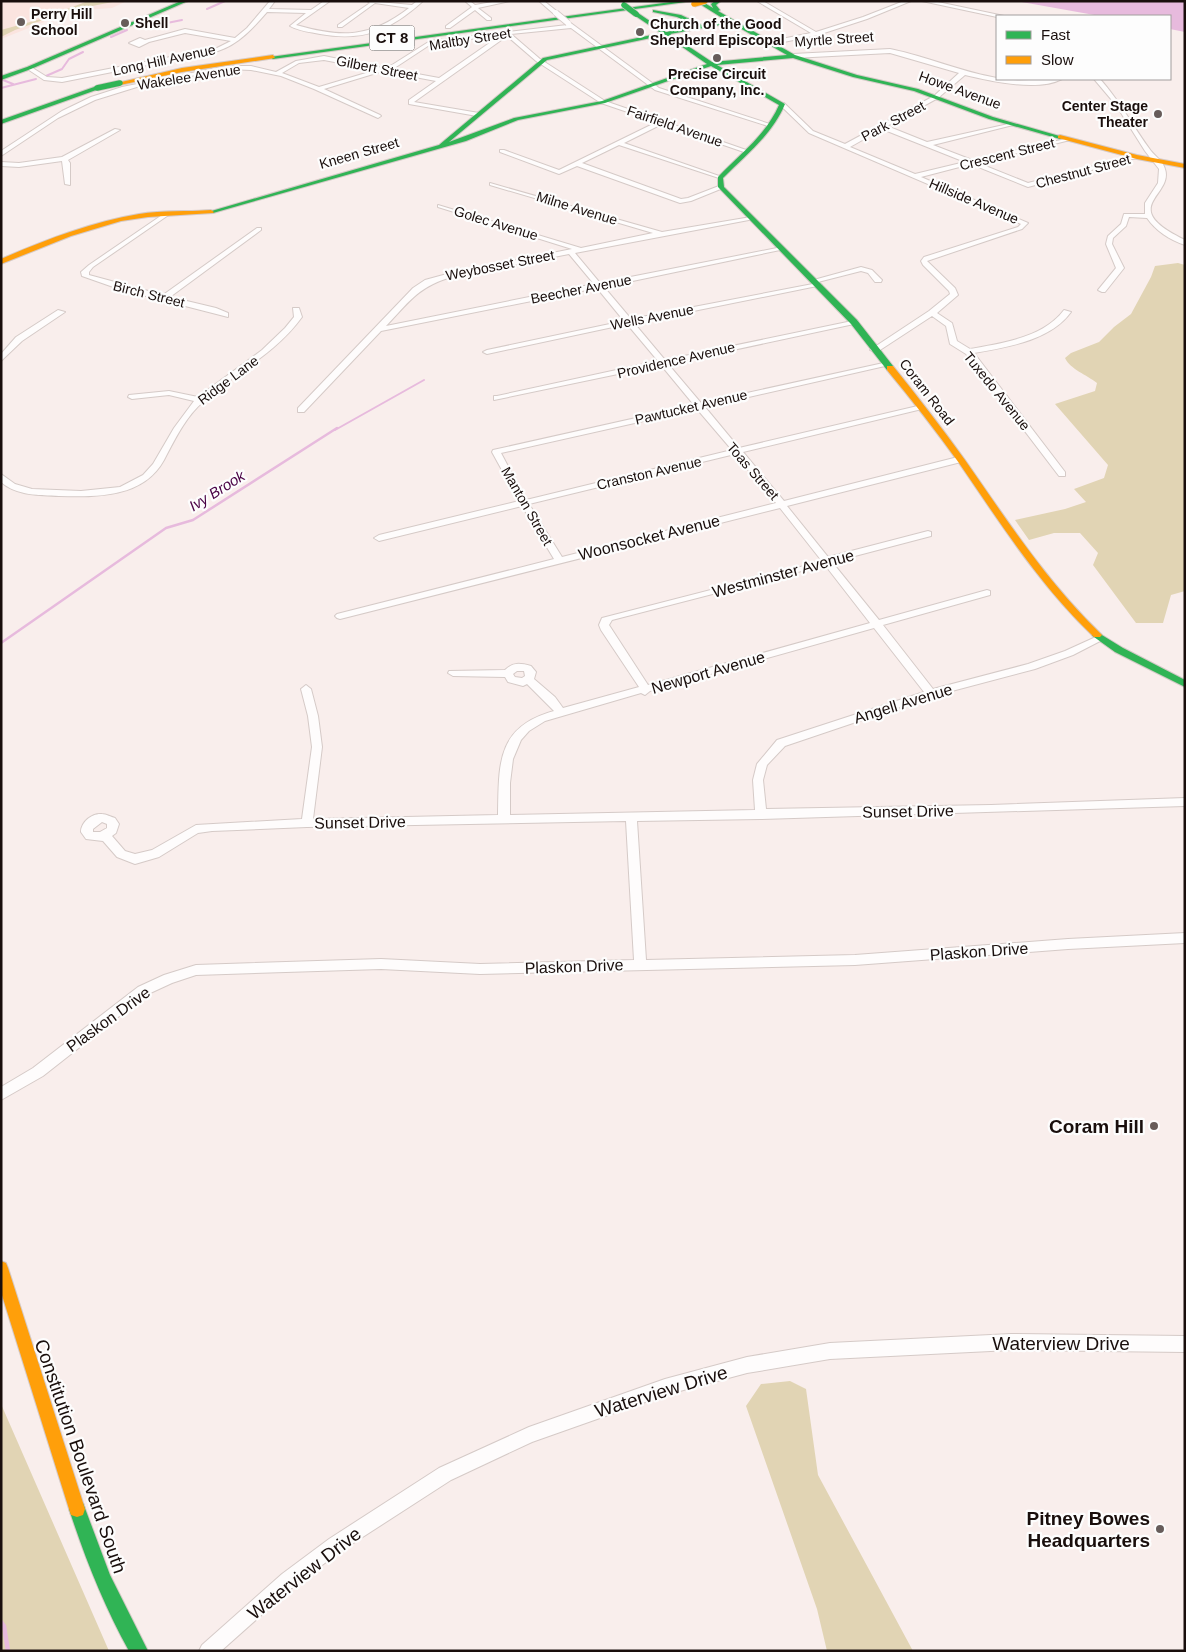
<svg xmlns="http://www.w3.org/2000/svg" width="1186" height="1652" font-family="Helvetica,sans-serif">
<rect width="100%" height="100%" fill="#f9eeec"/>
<path fill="#fbe4df" d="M 1,1 L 127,1 L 112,8 L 72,11 L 1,39 Z"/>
<path fill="#e1d4b4" d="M 88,1 L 118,1 L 71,10 L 15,30 L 1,37 L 1,30 L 41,19 Z
M 1178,263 L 1185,265 L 1185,591 L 1171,595 L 1163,623 L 1136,623 L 1093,565 L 1098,553 L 1080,533 L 1054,533 L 1029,540 L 1015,520 L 1065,509 L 1086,502 L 1074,489 L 1104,478 L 1108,465 L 1055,404 L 1095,391 L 1097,383 C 1087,375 1070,369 1065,358 L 1071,353 L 1099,342 L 1114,327 L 1131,314 L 1151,277 L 1155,266 Z
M 790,1381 L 806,1389 L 818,1475 L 913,1651 L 827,1651 L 817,1609 L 746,1406 L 761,1384 Z
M 1,1404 L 109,1651 L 1,1651 Z"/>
<path fill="#e7badd" d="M 1016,1 L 1185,1 L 1185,32 L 1170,29 L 1170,16 L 1100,16 Z"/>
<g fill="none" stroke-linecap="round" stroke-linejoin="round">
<path stroke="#e7badd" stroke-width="2" d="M 207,9 L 225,1
M 162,24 L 182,20
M 111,37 L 127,30
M 46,76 L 62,69 L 69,59 L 83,52
M 3,80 L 13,84
M 1,88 L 36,79
M 335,430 L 424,380"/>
<path stroke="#e7badd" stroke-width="2.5" d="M 1,643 L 166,528 L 193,520 L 337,428"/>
<path stroke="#e7badd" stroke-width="4.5" d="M 1,1622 L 4,1626 L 8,1651"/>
<g stroke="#d5cac7" stroke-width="2">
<path id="street" d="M 270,1 L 275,1 L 269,9 L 311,10 L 324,1 L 330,1 L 296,25 C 342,38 370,38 409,8 L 375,3 L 342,27 L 338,27 L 338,25 L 370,3 L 367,1 L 412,5 L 417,1 L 423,1 C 391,30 364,42 320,34 C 310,32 299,31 290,26 L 306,13 L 267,12 C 253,28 239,44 218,51 L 62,82 L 44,80 L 26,68 L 31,67 L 47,77 L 62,78 L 217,48 L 231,41 L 185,33 L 149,42 L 139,47 L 129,43 L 140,38 L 145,40 L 185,29 L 235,38 L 247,28 Z
M 465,1 L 470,1 L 475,5 L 498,1 L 510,1 L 478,8 L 491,18 L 491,20 L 487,20 L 475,10 L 450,28 L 446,28 L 446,26 L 472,7 Z
M 539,1 L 544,1 L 559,13 L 554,14 Z
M 757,1 L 763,1 L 816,32 L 863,17 L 904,1 L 911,1 L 867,19 L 818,35 L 769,45 L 767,42 L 811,33 Z
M 922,1 L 933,1 L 1004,16 L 997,17 Z
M 568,21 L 659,88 L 773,125 L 768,126 L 655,90 L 571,28 L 511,34 L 540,59 L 605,101 L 749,151 L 744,152 L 662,124 L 624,143 L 722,177 L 722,179 L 619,145 L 582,163 L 681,199 L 688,198 L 719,186 L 723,186 L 723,188 L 691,201 L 680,203 L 577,166 L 559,174 L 500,152 L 500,150 L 504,150 L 559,170 L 657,122 L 601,103 L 536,61 L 507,36 L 414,102 L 479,113 L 479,115 L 477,116 L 409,104 L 409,100 L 436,81 L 383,71 L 324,89 L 380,115 L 381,116 L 378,118 L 314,89 L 281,76 L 251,70 L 227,69 L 140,86 L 95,100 L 58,118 L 1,156 L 1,151 L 62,111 L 91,97 L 122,87 L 227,66 L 251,66 L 276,72 L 296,61 L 324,56 L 383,68 L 392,65 L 430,41 L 567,25 L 565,23 ZM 501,35 L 439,78 L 390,69 L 396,67 L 431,44 ZM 324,60 L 376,70 L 319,87 L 282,73 L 299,63 Z
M 890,49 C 926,56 961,72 997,78 C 1020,83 1040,78 1062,79 C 1038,92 990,81 965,75 L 938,98 L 887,126 L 927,142 L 1013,123 L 1013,125 L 933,145 L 972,160 L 1070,138 L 1070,140 L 978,163 L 1028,183 L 1137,155 L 1140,157 L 1028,187 L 971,164 L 921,177 L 1028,223 L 1022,229 L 927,261 L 955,288 L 958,295 L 937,313 L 952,323 L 957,341 L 970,349 C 1002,343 1043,338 1064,310 L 1071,312 C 1050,341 1007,347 974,353 L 1065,472 L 1065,476 L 1059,476 L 966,354 L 950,344 L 946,326 L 932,316 L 877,352 L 870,350 L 929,311 L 950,294 L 949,291 L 923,265 L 921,261 L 924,257 L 1018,227 L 1021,224 L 809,133 L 779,104 L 784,103 L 813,131 L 845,144 L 934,96 L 959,73 L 890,53 L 793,58 L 790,56 L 793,54 ZM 882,129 L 965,162 L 915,174 L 850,147 Z
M 1094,79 L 1100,79 C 1120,101 1133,127 1151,151 C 1156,157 1163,161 1165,169 C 1174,196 1116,207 1185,240 L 1185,245 C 1170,240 1156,231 1147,218 L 1129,217 L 1126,226 L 1113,238 L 1112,244 L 1124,268 L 1105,292 L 1102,292 L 1098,290 L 1116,268 L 1106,244 L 1108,236 L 1121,224 L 1124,214 L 1145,214 L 1145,203 L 1158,183 L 1159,169 L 1145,151 L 1116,105 Z
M 115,129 L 120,130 L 68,160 L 70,163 L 70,185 L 65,184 L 62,161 L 19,167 L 1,166 L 1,162 L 19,163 L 62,157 Z
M 490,183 L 662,232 L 751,217 L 754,219 L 575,253 L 600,283 L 782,247 L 785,249 L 604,287 L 631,319 L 818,283 L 822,285 L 634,323 L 665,360 L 857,320 L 858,322 L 854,324 L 668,364 L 701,403 L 888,362 L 888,366 L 885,366 L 705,407 L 739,448 L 922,405 L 922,409 L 743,452 L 784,501 L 958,457 L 961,458 L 961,462 L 787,506 L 828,557 L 928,531 L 931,532 L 931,536 L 832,562 L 879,620 L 987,590 L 990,591 L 990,595 L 883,625 L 933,689 L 1028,664 L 1065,651 L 1098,636 L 1101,635 L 1106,638 L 1073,655 L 1035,669 L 933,696 L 785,746 L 767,765 L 763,780 L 766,809 L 991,805 L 1185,798 L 1185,806 L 761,819 L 637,821 L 646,960 L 855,955 L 1068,939 L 1185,933 L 1185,943 L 1068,949 L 855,965 L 480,974 L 381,969 L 196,975 L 172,983 L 146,995 L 43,1076 L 1,1100 L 1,1087 L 33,1068 L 138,987 L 164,975 L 196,965 L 381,959 L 480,964 L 634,960 L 626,821 L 307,827 L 212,831 L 198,833 L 159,857 L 135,864 L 117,857 L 103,841 L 86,839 L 81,832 C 81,822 92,813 102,814 C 106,814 111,817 115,818 L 119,824 L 116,833 L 112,836 L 125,851 L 135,854 L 152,850 L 196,825 L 302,819 L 312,747 L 308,716 L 301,689 L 306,685 L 311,689 L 318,716 L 322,747 L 313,819 L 498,815 C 499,764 496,727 554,711 L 527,684 L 523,686 L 508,682 L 505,677 L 453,676 L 448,673 L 449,671 L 505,670 C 513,662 520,663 531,666 L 536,672 L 534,679 L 555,697 L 563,708 L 639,687 L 601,630 L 599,625 L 602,618 L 812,564 L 821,560 L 780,508 L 340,619 L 337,618 L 335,616 L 337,614 L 554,559 L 522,506 L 379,541 L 374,538 L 379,535 L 519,501 L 492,452 L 493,450 L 694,405 L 661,365 L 494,400 L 494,396 L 497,396 L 658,361 L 627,324 L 487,354 L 483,352 L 487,350 L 624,321 L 597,288 L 381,331 L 304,412 L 298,412 L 298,408 L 413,288 L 425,280 L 447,274 L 572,249 L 438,207 L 438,205 L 581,248 L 653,233 L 490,185 ZM 569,254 L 594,284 L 386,326 C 408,303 417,288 448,278 ZM 697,409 L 732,450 L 526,500 L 501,453 ZM 735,454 L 776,503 L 562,557 L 529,504 ZM 825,565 L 870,623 L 648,685 L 609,625 L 612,620 ZM 874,628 L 924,692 L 777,740 L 757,764 L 753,780 L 755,810 L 510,815 L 510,783 L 513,759 L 521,740 L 529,731 L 545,721 L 641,693 L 645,695 L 650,691 ZM 517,671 L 524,671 L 525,676 L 522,678 L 515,677 L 513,674 ZM 102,822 L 107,824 L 107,828 L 100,832 L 93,832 L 93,829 Z
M 165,213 L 168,215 L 167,216 L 93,267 L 89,272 L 89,275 L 163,295 L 257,228 L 261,228 L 261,230 L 170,297 L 216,308 L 228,313 L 228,317 L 119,289 L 82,276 L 81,272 L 89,265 Z
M 861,267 L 872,270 L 882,280 L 881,282 L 875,282 L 868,273 L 861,271 L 814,283 L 810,281 Z
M 293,308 L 299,308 L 302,317 C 276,353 237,372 204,401 C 186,416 175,439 164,460 C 143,498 97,497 59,496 C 40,495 17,496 1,482 L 1,474 L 15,484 L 32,489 L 81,491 L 120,487 L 143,475 L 153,464 L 174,428 L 194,401 L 169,395 L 132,399 L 128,397 L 129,395 L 169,391 L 198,397 L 262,350 L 285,328 L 294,317 Z
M 58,310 L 65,312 L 22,341 L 1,361 L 1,354 L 16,337 Z
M 1011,1334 L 1185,1336 L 1185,1352 L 1011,1350 L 830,1359 L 747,1373 L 665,1395 L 532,1442 L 451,1480 L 341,1551 L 294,1586 L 221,1651 L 199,1651 L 202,1645 L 282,1574 L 329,1539 L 439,1468 L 529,1427 L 665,1379 L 747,1357 L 830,1343 Z"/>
</g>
<g stroke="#d5cac7" stroke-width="2">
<path id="fast" d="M 181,1 L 188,1 L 31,69 L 1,80 L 1,76 L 27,67 Z
M 678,1 L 693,1 L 273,59 L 270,57 Z
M 695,1 L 701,1 L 713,8 L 711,4 L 715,1 L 721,1 L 716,5 L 720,10 L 718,11 L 795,55 L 857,75 L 918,89 L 993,117 L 1063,137 L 1060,139 L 989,119 L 914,91 L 853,77 L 793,58 L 717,65 L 785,104 C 772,135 746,155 723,178 L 724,187 L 857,320 L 893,366 L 893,370 L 887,370 L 851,324 L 718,187 L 718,177 C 740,154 766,135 779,105 L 711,66 L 605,103 L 518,120 L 466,141 L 213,213 L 208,212 L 439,145 L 543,58 L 661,33 L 634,15 L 634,13 L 638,13 L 666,32 L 696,26 L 677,17 L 653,12 L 653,10 L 681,15 L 702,25 L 727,21 ZM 731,23 L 787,55 L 712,62 L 670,34 ZM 665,35 L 707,64 L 602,101 L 514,118 L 449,142 L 547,60 Z
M 97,86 L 99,89 L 1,124 L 1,120 Z
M 1097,632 L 1123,648 L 1185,680 L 1185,687 L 1115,652 L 1094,637 L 1092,635 L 1094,633 Z
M 77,1501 L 83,1503 L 110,1575 L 148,1651 L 129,1651 C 104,1606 85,1558 69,1509 L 71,1503 Z"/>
</g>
<g stroke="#d5cac7" stroke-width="2">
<path id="slow" d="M 273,55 L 275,58 L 182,72 L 120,85 L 117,83 L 182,68 Z
M 1060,135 L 1137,155 L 1185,164 L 1185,168 L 1137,159 L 1058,138 L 1058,136 Z
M 211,210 L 214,212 L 213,213 L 148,217 L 121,221 L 71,236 L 1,264 L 1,259 C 45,240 91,222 139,214 C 163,210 187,212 211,210 Z
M 887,366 L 893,366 C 918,397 942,428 965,460 C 1007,520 1046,581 1100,633 L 1102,635 L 1100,637 L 1094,637 C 1040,586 1001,524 959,463 C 936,431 912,400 887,370 Z
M 1,1261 L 6,1263 L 8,1268 L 85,1509 L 83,1515 L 77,1517 L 71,1515 L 69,1509 L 1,1292 Z"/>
</g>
<use href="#street" fill="#fefcfc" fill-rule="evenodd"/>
<use href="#fast" fill="#30b455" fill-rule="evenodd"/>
<use href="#slow" fill="#ff9f0a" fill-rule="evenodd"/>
<g stroke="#d5cac7" stroke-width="7" stroke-linecap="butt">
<path id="street-bridge" d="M 556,13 L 568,23"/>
</g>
<g stroke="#d5cac7" stroke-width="7" stroke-linecap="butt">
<path id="fast-bridge" d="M 624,5 L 636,14
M 97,88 L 120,83"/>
</g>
<g stroke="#d5cac7" stroke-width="7" stroke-linecap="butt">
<path id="slow-bridge" d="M 694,4 L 705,1"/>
</g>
<use href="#street-bridge" stroke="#fefcfc" stroke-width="5.5"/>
<use href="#fast-bridge" stroke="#30b455" stroke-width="5.5"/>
<use href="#slow-bridge" stroke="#ff9f0a" stroke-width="5.5"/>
</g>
<g fill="#675c5a" stroke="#fdfdfd" stroke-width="2">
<circle cx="21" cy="22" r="5"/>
<circle cx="125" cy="23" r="5"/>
<circle cx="640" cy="32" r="5"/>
<circle cx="717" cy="58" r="5"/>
<circle cx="1158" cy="114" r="5"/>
<circle cx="1154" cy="1126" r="5"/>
<circle cx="1160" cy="1529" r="5"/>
</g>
<g text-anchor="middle" stroke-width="4.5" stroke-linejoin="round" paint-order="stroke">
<g font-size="14" font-weight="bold" fill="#190e0c" stroke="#fdfdfd" text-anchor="start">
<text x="31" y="19">Perry Hill<tspan x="31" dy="16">School</tspan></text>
<text x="135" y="28">Shell</text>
<text x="650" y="29">Church of the Good<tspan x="650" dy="16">Shepherd Episcopal</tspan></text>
<text x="717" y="79" text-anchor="middle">Precise Circuit<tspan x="717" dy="16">Company, Inc.</tspan></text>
<text x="1148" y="111" text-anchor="end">Center Stage<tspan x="1148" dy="16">Theater</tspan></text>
</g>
<g font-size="14" fill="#190e0c" stroke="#fdfdfd">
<text transform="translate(470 39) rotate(-9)" y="5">Maltby Street</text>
<text transform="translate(834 39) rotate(-4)" y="5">Myrtle Street</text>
<text transform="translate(164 60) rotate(-12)" y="5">Long Hill Avenue</text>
<text transform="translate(377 68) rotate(11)" y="5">Gilbert Street</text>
<text transform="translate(189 77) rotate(-9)" y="5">Wakelee Avenue</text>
<text transform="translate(960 90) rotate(20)" y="5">Howe Avenue</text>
<text transform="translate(893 121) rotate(-28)" y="5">Park Street</text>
<text transform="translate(675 126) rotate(19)" y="5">Fairfield Avenue</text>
<text transform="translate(359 153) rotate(-16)" y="5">Kneen Street</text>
<text transform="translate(1007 154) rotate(-14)" y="5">Crescent Street</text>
<text transform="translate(1083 171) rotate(-15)" y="5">Chestnut Street</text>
<text transform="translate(974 201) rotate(23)" y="5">Hillside Avenue</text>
<text transform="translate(577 208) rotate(17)" y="5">Milne Avenue</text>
<text transform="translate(496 223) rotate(17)" y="5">Golec Avenue</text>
<text transform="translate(500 265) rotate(-11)" y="5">Weybosset Street</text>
<text transform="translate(581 289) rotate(-11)" y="5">Beecher Avenue</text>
<text transform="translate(149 294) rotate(14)" y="5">Birch Street</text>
<text transform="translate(652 317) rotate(-11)" y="5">Wells Avenue</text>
<text transform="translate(676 360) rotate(-13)" y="5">Providence Avenue</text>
<text transform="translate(228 380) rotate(-37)" y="5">Ridge Lane</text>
<text transform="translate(997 391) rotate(51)" y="5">Tuxedo Avenue</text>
<text transform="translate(927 392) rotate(52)" y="5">Coram Road</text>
<text transform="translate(691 407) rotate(-13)" y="5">Pawtucket Avenue</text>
<text transform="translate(753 471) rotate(49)" y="5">Toas Street</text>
<text transform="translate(649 473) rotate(-13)" y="5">Cranston Avenue</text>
<text transform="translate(527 506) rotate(60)" y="5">Manton Street</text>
</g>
<rect fill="#fdfdfd" stroke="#5d5654" stroke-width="1" x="369.5" y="25.5" width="45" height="25" rx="4"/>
<g font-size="15" font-weight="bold" fill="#190e0c">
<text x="392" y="43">CT 8</text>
</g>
<g font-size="15" font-style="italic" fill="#4a0346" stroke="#fdfdfd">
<text transform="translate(217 491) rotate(-32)" y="5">Ivy Brook</text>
</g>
<g font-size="16" fill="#190e0c" stroke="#fdfdfd">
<text transform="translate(649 537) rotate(-14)" y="6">Woonsocket Avenue</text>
<text transform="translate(783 573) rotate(-15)" y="6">Westminster Avenue</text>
<text transform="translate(708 672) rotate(-16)" y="6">Newport Avenue</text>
<text transform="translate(903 703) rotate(-17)" y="6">Angell Avenue</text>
<text transform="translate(908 811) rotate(-1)" y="6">Sunset Drive</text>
<text transform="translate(360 822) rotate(-1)" y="6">Sunset Drive</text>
<text transform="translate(979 951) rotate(-4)" y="6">Plaskon Drive</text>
<text transform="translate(574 966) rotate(-2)" y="6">Plaskon Drive</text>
<text transform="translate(108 1019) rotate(-36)" y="6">Plaskon Drive</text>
</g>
<g font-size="19" font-weight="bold" fill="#190e0c" stroke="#fdfdfd" text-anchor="end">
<text x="1144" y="1133">Coram Hill</text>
<text x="1150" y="1525">Pitney Bowes<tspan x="1150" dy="22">Headquarters</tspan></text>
</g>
<g font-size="19" fill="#190e0c" stroke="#fdfdfd">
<text x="1061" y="1350">Waterview Drive</text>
<text transform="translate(661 1391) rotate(-17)" y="7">Waterview Drive</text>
<text transform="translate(81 1456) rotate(71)" y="7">Constitution Boulevard South</text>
<text transform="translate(304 1573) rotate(-38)" y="7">Waterview Drive</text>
</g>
</g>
<rect width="1186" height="1652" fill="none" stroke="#190e0c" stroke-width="5"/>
<rect x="996" y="15" width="175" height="65" fill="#fdfdfd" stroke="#a29d9d"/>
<rect x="1006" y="31" width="25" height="8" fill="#30b455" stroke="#a29d9d"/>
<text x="1041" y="40" font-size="15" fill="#190e0c">Fast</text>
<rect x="1006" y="56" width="25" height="8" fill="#ff9f0a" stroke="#a29d9d"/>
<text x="1041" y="65" font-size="15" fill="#190e0c">Slow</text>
</svg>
